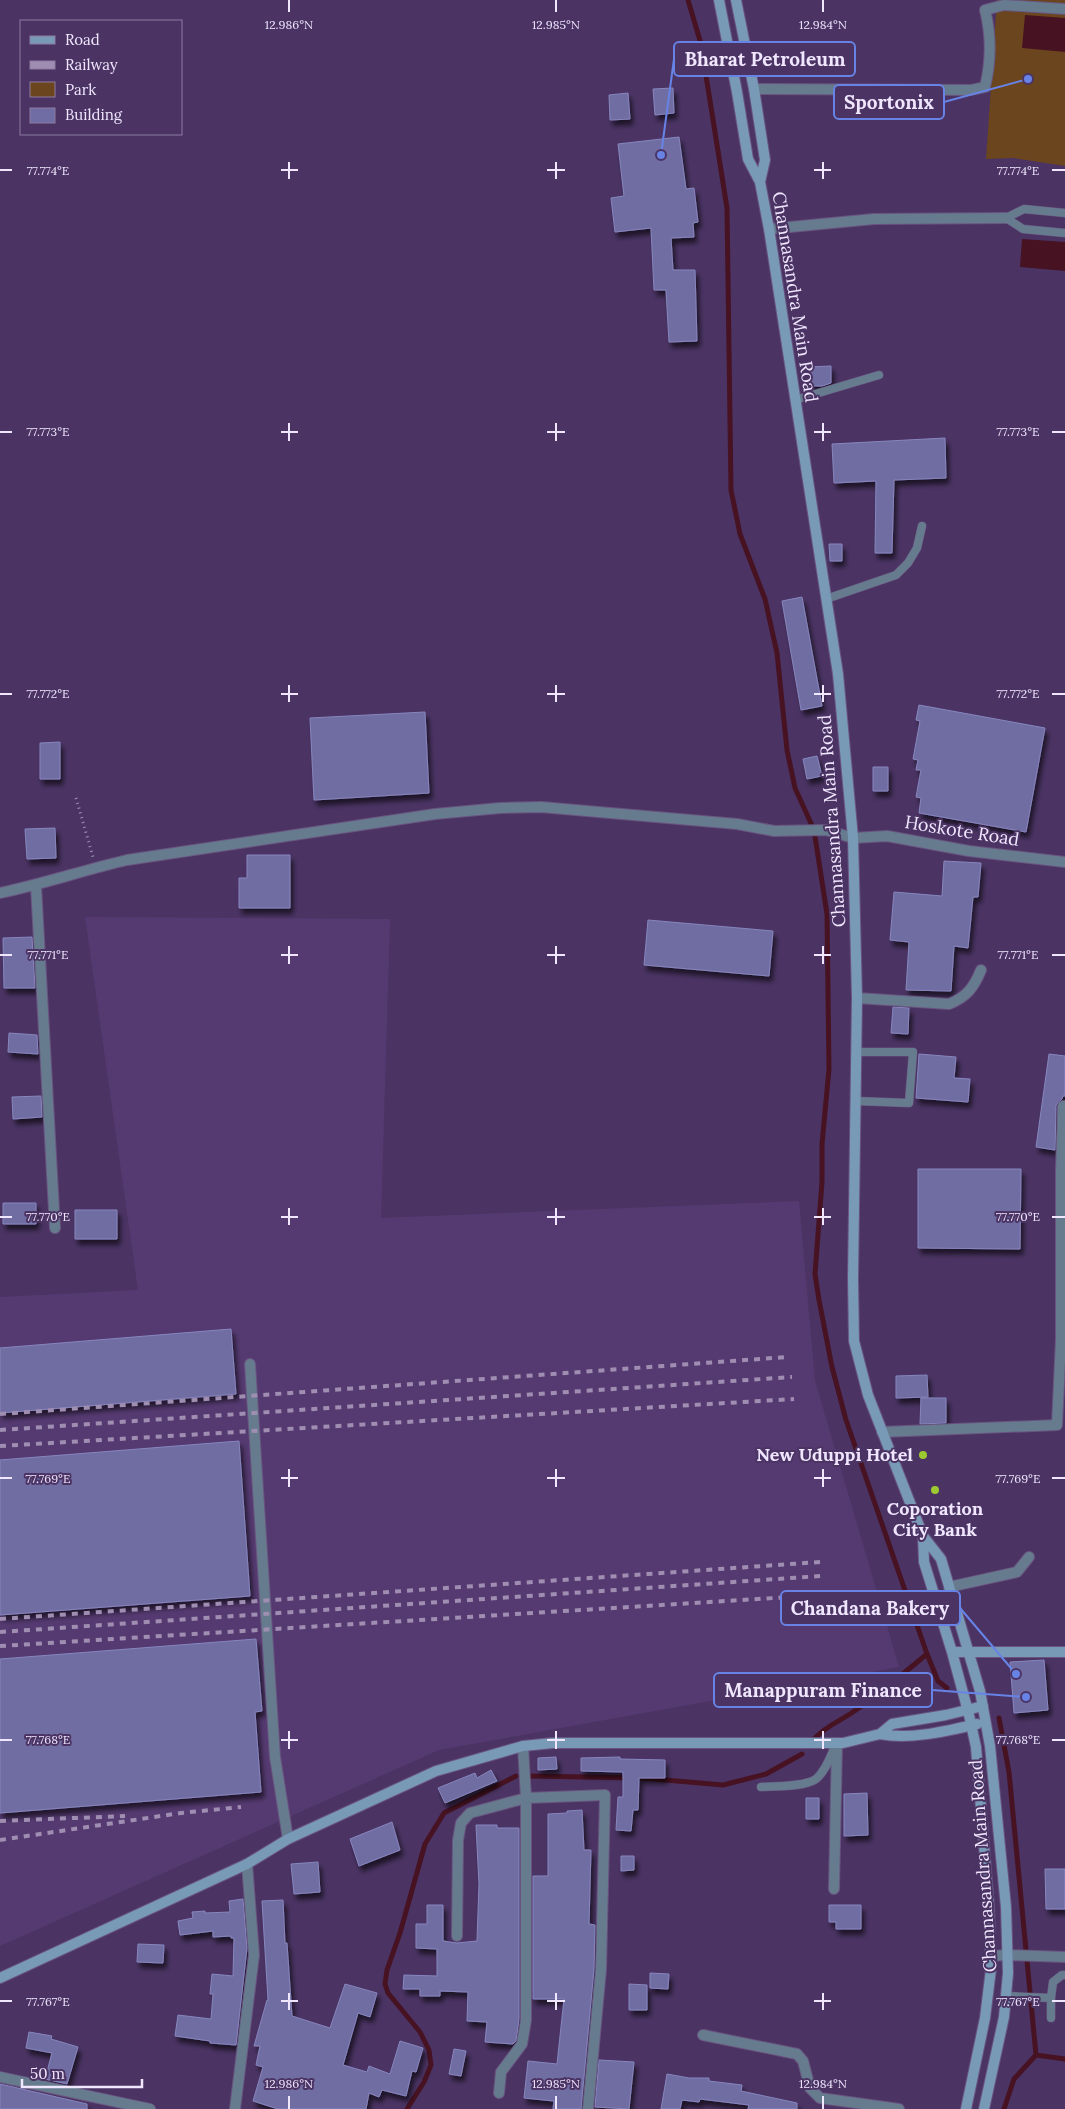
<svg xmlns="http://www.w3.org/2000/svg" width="1065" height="2109" font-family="Lora,serif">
<defs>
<filter id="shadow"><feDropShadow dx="3" dy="5.5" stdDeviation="2.5" flood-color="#0009"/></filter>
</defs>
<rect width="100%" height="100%" fill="#4b3464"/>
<path fill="#553a71" d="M 85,917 L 390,919 L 381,1218 L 799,1201 L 815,1381 L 899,1667 L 439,1750 L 0,1946 L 0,1297 L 138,1290 Z"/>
<path fill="#6b451d" d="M 997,0 L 1065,0 L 1065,166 L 1013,158 L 986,159 Z"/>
<path fill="#471323" d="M 1025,15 L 1065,18 L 1065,52 L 1022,48 Z
M 1022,239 L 1065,242 L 1065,271 L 1020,267 Z"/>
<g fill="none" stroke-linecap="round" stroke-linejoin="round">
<path stroke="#471323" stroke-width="5" d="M 688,0 L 701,44 L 727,208 L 731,490 L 740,534 L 765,599 L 777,653 L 787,750 L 795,788 L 814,830 L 827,914 L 829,1069 L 822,1144 L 822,1182 L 815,1274 L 819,1300 L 832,1367 L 846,1420 L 927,1654 L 938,1681 L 947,1688
M 999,1718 L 1009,1772 L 1036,2055 L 1065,2059
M 815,1738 C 826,1726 840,1721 853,1712 C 879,1694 903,1674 927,1654
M 529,1776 L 642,1778 L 723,1785 L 766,1774 L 802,1754
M 407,2109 L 424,2082 L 431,2065 L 429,2050 L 420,2032 L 388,1993 L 385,1984 L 387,1970 L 400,1933 L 425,1844 L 444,1813 L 516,1776
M 1004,2109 L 1014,2079 L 1036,2055"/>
</g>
<path fill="#6f6da3" stroke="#8786be" filter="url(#shadow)" d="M 673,88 L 674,113 L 655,115 L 653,89 Z
M 628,93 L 630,119 L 610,120 L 609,95 Z
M 679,137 L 686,189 L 694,188 L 698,222 L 693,223 L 694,237 L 671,238 L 673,270 L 695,270 L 697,341 L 669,342 L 666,290 L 654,290 L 651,228 L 615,232 L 611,198 L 624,196 L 618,144 Z
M 831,366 L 831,383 L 822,386 L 809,386 L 808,367 Z
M 945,438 L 946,478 L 894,480 L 892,553 L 875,553 L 876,481 L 834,483 L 832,444 Z
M 829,544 L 842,544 L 842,561 L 830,561 Z
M 802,597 L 822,706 L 801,710 L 782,601 Z
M 919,705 L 1045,728 L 1026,832 L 919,813 L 921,798 L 916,797 L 921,770 L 916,770 L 918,760 L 913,759 L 920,721 L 916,720 Z
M 425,712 L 429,793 L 314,800 L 310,718 Z
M 60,742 L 60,779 L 40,779 L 40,743 Z
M 817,756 L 822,776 L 807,779 L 803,759 Z
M 873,767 L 888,767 L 888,791 L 873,791 Z
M 55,828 L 56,858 L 27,859 L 25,829 Z
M 247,855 L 290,855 L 290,908 L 239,908 L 239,878 L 247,878 Z
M 944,861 L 981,863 L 978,897 L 973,897 L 968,948 L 954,946 L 951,991 L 906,990 L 909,942 L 890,940 L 894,892 L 942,896 Z
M 648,920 L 773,931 L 769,976 L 644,965 Z
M 32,937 L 35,988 L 4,988 L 3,938 Z
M 893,1007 L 909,1008 L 908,1034 L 891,1033 Z
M 9,1033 L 37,1035 L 38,1054 L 8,1052 Z
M 919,1054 L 956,1057 L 954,1078 L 970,1079 L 968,1102 L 916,1098 Z
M 1049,1054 L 1065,1056 L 1065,1096 L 1063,1096 L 1062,1099 L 1056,1105 L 1055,1150 L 1036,1147 Z
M 41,1096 L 42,1117 L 13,1119 L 12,1097 Z
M 918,1169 L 1021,1169 L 1020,1249 L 918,1248 Z
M 3,1203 L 36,1203 L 36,1224 L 3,1224 Z
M 75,1210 L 117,1210 L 117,1239 L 75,1239 Z
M 231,1329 L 236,1394 L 0,1413 L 0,1348 Z
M 927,1375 L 928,1397 L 896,1398 L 896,1376 Z
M 921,1398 L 946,1398 L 946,1423 L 920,1424 Z
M 239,1441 L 250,1596 L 0,1615 L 0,1460 Z
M 256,1639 L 262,1711 L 255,1712 L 261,1792 L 0,1813 L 0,1659 Z
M 1044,1660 L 1048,1710 L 1014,1713 L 1010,1662 Z
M 556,1757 L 557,1769 L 538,1770 L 538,1758 Z
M 620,1757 L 620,1759 L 665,1760 L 665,1778 L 639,1778 L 638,1810 L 633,1810 L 631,1831 L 616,1830 L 618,1797 L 623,1797 L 623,1772 L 581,1771 L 581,1758 Z
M 491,1770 L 497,1781 L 445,1803 L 438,1788 L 475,1773 L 477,1778 Z
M 867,1793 L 868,1835 L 844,1836 L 844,1794 Z
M 806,1798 L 819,1798 L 819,1819 L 806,1819 Z
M 582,1810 L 584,1850 L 591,1850 L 589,1924 L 595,1925 L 594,1969 L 581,2109 L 553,2109 L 554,2101 L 524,2098 L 528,2061 L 557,2064 L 564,1999 L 533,1999 L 533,1876 L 548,1876 L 548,1814 L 567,1813 L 567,1811 Z
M 392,1822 L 400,1850 L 359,1866 L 350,1839 Z
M 476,1825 L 497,1825 L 497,1828 L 519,1828 L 519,2019 L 516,2041 L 513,2044 L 485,2042 L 487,2022 L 467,2021 L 468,1992 L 440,1991 L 440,1996 L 420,1996 L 420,1989 L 403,1989 L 404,1975 L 437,1976 L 437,1949 L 416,1948 L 416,1924 L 427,1924 L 427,1905 L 443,1905 L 443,1941 L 457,1943 L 477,1941 L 479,1884 Z
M 621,1856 L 634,1856 L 634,1870 L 621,1871 Z
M 318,1862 L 320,1892 L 294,1894 L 291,1864 Z
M 1045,1869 L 1065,1869 L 1065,1909 L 1046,1909 Z
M 243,1899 L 247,1948 L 236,2045 L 210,2043 L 210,2041 L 175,2036 L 178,2015 L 211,2019 L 213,1994 L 210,1994 L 212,1974 L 233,1976 L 234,1938 L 231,1938 L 231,1936 L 213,1937 L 213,1931 L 180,1935 L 178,1921 L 193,1918 L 192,1912 L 205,1911 L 205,1913 L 230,1912 L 229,1901 Z
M 283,1900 L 285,1943 L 287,1943 L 292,2016 L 330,2028 L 345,1984 L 377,1993 L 370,2017 L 358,2013 L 343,2065 L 367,2072 L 369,2066 L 390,2074 L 400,2041 L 423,2048 L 416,2072 L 412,2071 L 406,2096 L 382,2090 L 379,2097 L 369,2093 L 366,2109 L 278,2109 L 253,2101 L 263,2067 L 256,2065 L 260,2046 L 254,2046 L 267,2000 L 268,2000 L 262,1901 Z
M 829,1905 L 861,1905 L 861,1929 L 836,1929 L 836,1922 L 829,1922 Z
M 138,1944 L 164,1945 L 163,1963 L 137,1962 Z
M 650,1973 L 669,1974 L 668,1989 L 650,1988 Z
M 629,1984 L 647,1985 L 647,2010 L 629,2010 Z
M 29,2032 L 52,2036 L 51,2039 L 78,2047 L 67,2084 L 45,2079 L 52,2053 L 26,2048 Z
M 454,2049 L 466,2051 L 461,2076 L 449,2074 Z
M 599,2060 L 634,2062 L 629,2109 L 595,2107 Z
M 667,2074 L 689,2078 L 709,2078 L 709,2081 L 742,2085 L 741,2091 L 797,2103 L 797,2109 L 748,2109 L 749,2105 L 700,2099 L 699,2102 L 682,2100 L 680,2109 L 661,2109 Z
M 0,2084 L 87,2104 L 87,2109 L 0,2109 Z"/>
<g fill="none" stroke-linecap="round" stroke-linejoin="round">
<g stroke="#695480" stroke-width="9">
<path id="lane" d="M 1006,218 L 1023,229 L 1065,233
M 1006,218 L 1024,209 L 1065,213
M 795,400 L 879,375
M 826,599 L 896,575 L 908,563 L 917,548 L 922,526
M 856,1101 L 909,1103 L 913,1052 L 856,1052
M 761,1787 C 775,1786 805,1787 816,1779 C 826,1771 831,1755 836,1744
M 1007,1996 L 1051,1998 L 1051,2018
M 1051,1998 L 1053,1982 L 1062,1975 L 1065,1975"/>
</g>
<g stroke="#695480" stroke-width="12">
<path id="street" d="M 754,89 L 971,90 L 985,87 C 991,62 991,34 985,10 L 1004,5 L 1065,9
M 769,229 L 874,219 L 1006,218
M 36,886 L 55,1228
M 0,893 C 43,884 84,870 127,860 L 435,814 L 500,808 L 541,807 L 737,824 L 774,831 L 826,830 L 853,838 L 887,836 L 969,851 L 1065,862
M 857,998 L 949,1004 C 967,997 974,987 981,970
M 1061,1340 L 1061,1170 L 1063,1106 L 1065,1106
M 250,1364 L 275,1757 L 288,1839
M 882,1432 L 1057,1425 L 1061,1340 L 1065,1340
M 949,1587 L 1017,1572 L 1029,1557
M 834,1889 L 837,1743
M 457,1936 L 458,1840 L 461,1823 L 470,1813 L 526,1798 L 523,1746
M 990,1956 L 1007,1955 L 1065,1957
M 703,2035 L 797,2054 L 803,2061 L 810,2088 L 820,2098 L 899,2109
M 0,2077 L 150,2109
M 499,2093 L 501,2072 L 522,2044 L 526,2020 L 526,1798 L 605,1795 L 601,1969 L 588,2109
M 235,2109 L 254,1955 L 247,1864"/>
</g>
<g stroke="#695480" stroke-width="12">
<path id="secondary" d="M 719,0 L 737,92 L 748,159 L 760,182 L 769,229 L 838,674 L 853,838 L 857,998 L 853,1279 L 854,1341 L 868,1395 L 923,1536 L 941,1559 L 980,1691 L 990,1746 L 1006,1907 L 1008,1973 L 1004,2017 L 984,2109
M 736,0 L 754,89 L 765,160 L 760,182
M 923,1536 L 924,1562 L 952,1652 L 969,1715 L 976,1747 L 989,1908 L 991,1969 L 985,2018 L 966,2109
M 952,1652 L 1065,1652
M 880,1734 C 911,1740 946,1731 977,1724
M 0,1978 L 247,1864 L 288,1839 L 436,1771 L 523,1746 L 553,1743 L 843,1743 L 880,1734 L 892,1724 L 946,1715 L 983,1706"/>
</g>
<path stroke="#a393b6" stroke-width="3" stroke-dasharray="1 4" stroke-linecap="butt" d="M 76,798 L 93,857"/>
<use href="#lane" stroke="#667b8d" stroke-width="8"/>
<use href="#street" stroke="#667b8d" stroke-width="10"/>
<use href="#secondary" stroke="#799ab7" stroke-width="10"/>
<path stroke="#9f8eb2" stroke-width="4" stroke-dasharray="6 6" stroke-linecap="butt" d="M 0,1414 L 787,1357
M 0,1430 L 792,1377
M 0,1446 L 794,1399
M 0,1619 L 820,1562
M 0,1632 L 821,1576
M 0,1646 L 823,1595
M 0,1821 L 125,1816
M 0,1840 L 181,1813 L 241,1807"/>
</g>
<path fill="none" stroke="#f0e6fe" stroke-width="2" d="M 289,0 L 289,12M 556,0 L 556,12M 823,0 L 823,12M 289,162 L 289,179M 556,162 L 556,179M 823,162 L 823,179M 0,170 L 12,170M 281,170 L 298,170M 547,170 L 565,170M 814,170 L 831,170M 1052,170 L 1065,170M 289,423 L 289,441M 556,423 L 556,441M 823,423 L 823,441M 0,432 L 12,432M 281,432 L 298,432M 547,432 L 565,432M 814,432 L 831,432M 1052,432 L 1065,432M 289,685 L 289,702M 556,685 L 556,702M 823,685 L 823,702M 0,694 L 12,694M 281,694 L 298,694M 547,694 L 565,694M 814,694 L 831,694M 1052,694 L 1065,694M 289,946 L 289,964M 556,946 L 556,964M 823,946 L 823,964M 0,955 L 12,955M 281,955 L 298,955M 547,955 L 565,955M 814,955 L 831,955M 1052,955 L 1065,955M 289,1208 L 289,1225M 556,1208 L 556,1225M 823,1208 L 823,1225M 0,1217 L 12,1217M 281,1217 L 298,1217M 547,1217 L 565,1217M 814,1217 L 831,1217M 1052,1217 L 1065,1217M 289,1469 L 289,1487M 556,1469 L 556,1487M 823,1469 L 823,1487M 0,1478 L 12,1478M 281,1478 L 298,1478M 547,1478 L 565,1478M 814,1478 L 831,1478M 1052,1478 L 1065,1478M 289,1731 L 289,1749M 556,1731 L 556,1749M 823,1731 L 823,1749M 0,1740 L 12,1740M 281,1740 L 298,1740M 547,1740 L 565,1740M 814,1740 L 831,1740M 1052,1740 L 1065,1740M 289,1993 L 289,2010M 556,1993 L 556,2010M 823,1993 L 823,2010M 0,2001 L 12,2001M 281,2001 L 298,2001M 547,2001 L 565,2001M 814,2001 L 831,2001M 1052,2001 L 1065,2001M 289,2096 L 289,2109M 556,2096 L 556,2109M 823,2096 L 823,2109"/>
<g fill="#9dca30" stroke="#4b3464" stroke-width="2">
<circle cx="923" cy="1455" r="5"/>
<circle cx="935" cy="1490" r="5"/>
</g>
<g text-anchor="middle" stroke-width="4" stroke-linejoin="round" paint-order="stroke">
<g font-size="18" fill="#f0e6fe" stroke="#4b3464">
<text transform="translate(795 297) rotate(81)" y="6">Channasandra Main Road</text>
<text transform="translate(832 821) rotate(-94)" y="6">Channasandra Main Road</text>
<text transform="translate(962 831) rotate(9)" y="6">Hoskote Road</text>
<text transform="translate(983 1866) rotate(-94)" y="6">Channasandra Main Road</text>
</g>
<g font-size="18" font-weight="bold" fill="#f0e6fe" stroke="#4b3464" text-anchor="end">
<text x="913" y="1461">New Uduppi Hotel</text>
<text x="935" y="1515" text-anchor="middle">Coporation<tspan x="935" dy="21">City Bank</tspan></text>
</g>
</g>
<g font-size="12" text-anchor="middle" fill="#f0e6fe" stroke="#4b3464" stroke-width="4" stroke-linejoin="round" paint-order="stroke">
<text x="289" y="29">12.986°N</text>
<text x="556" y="29">12.985°N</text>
<text x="823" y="29">12.984°N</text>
<text x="1018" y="175">77.774°E</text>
<text x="48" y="175">77.774°E</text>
<text x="1018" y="436">77.773°E</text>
<text x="48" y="436">77.773°E</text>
<text x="1018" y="698">77.772°E</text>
<text x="48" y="698">77.772°E</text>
<text x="1018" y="959">77.771°E</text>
<text x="48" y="959">77.771°E</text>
<text x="1018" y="1221">77.770°E</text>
<text x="48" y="1221">77.770°E</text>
<text x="48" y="1483">77.769°E</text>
<text x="1018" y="1483">77.769°E</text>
<text x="48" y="1744">77.768°E</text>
<text x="1018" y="1744">77.768°E</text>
<text x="48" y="2006">77.767°E</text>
<text x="1018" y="2006">77.767°E</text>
<text x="289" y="2088">12.986°N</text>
<text x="556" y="2088">12.985°N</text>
<text x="823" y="2088">12.984°N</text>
</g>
<path fill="none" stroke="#6783e5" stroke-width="2" d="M661 155L674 59M1028 79L944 102M1016 1674L960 1608M1026 1697L932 1690"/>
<g fill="#6783e5" stroke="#4b3464" stroke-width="2">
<circle cx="661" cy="155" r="5"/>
<circle cx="1028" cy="79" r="5"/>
<circle cx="1016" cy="1674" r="5"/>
<circle cx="1026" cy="1697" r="5"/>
</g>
<g fill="#4b3464" stroke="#6783e5" stroke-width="2">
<rect x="674" y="42" width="181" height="34" rx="5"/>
<rect x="834" y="85" width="110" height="34" rx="5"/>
<rect x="781" y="1591" width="179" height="34" rx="5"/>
<rect x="714" y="1673" width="218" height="34" rx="5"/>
</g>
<g font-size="19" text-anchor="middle" font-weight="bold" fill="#f0e6fe">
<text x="765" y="66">Bharat Petroleum</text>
<text x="889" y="109">Sportonix</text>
<text x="870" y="1615">Chandana Bakery</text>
<text x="823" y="1697">Manappuram Finance</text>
</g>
<rect x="20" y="20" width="162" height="115" fill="#4b3464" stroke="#8d7ba2"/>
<rect x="30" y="36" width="25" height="8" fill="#799ab7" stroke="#8d7ba2"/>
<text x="65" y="45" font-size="15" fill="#f0e6fe">Road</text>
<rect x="30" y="61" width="25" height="8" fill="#9f8eb2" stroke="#8d7ba2"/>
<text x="65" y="70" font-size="15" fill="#f0e6fe">Railway</text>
<rect x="30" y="82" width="25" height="15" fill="#6b451d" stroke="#8d7ba2"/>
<text x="65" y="95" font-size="15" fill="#f0e6fe">Park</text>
<rect x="30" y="108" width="25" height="15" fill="#6f6da3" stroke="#8d7ba2"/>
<text x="65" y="120" font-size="15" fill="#f0e6fe">Building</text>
<path d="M22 2079v8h120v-8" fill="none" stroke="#f0e6fe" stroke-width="2.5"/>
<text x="30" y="2079" font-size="15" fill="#f0e6fe" stroke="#4b3464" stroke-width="4" paint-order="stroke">50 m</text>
</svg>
